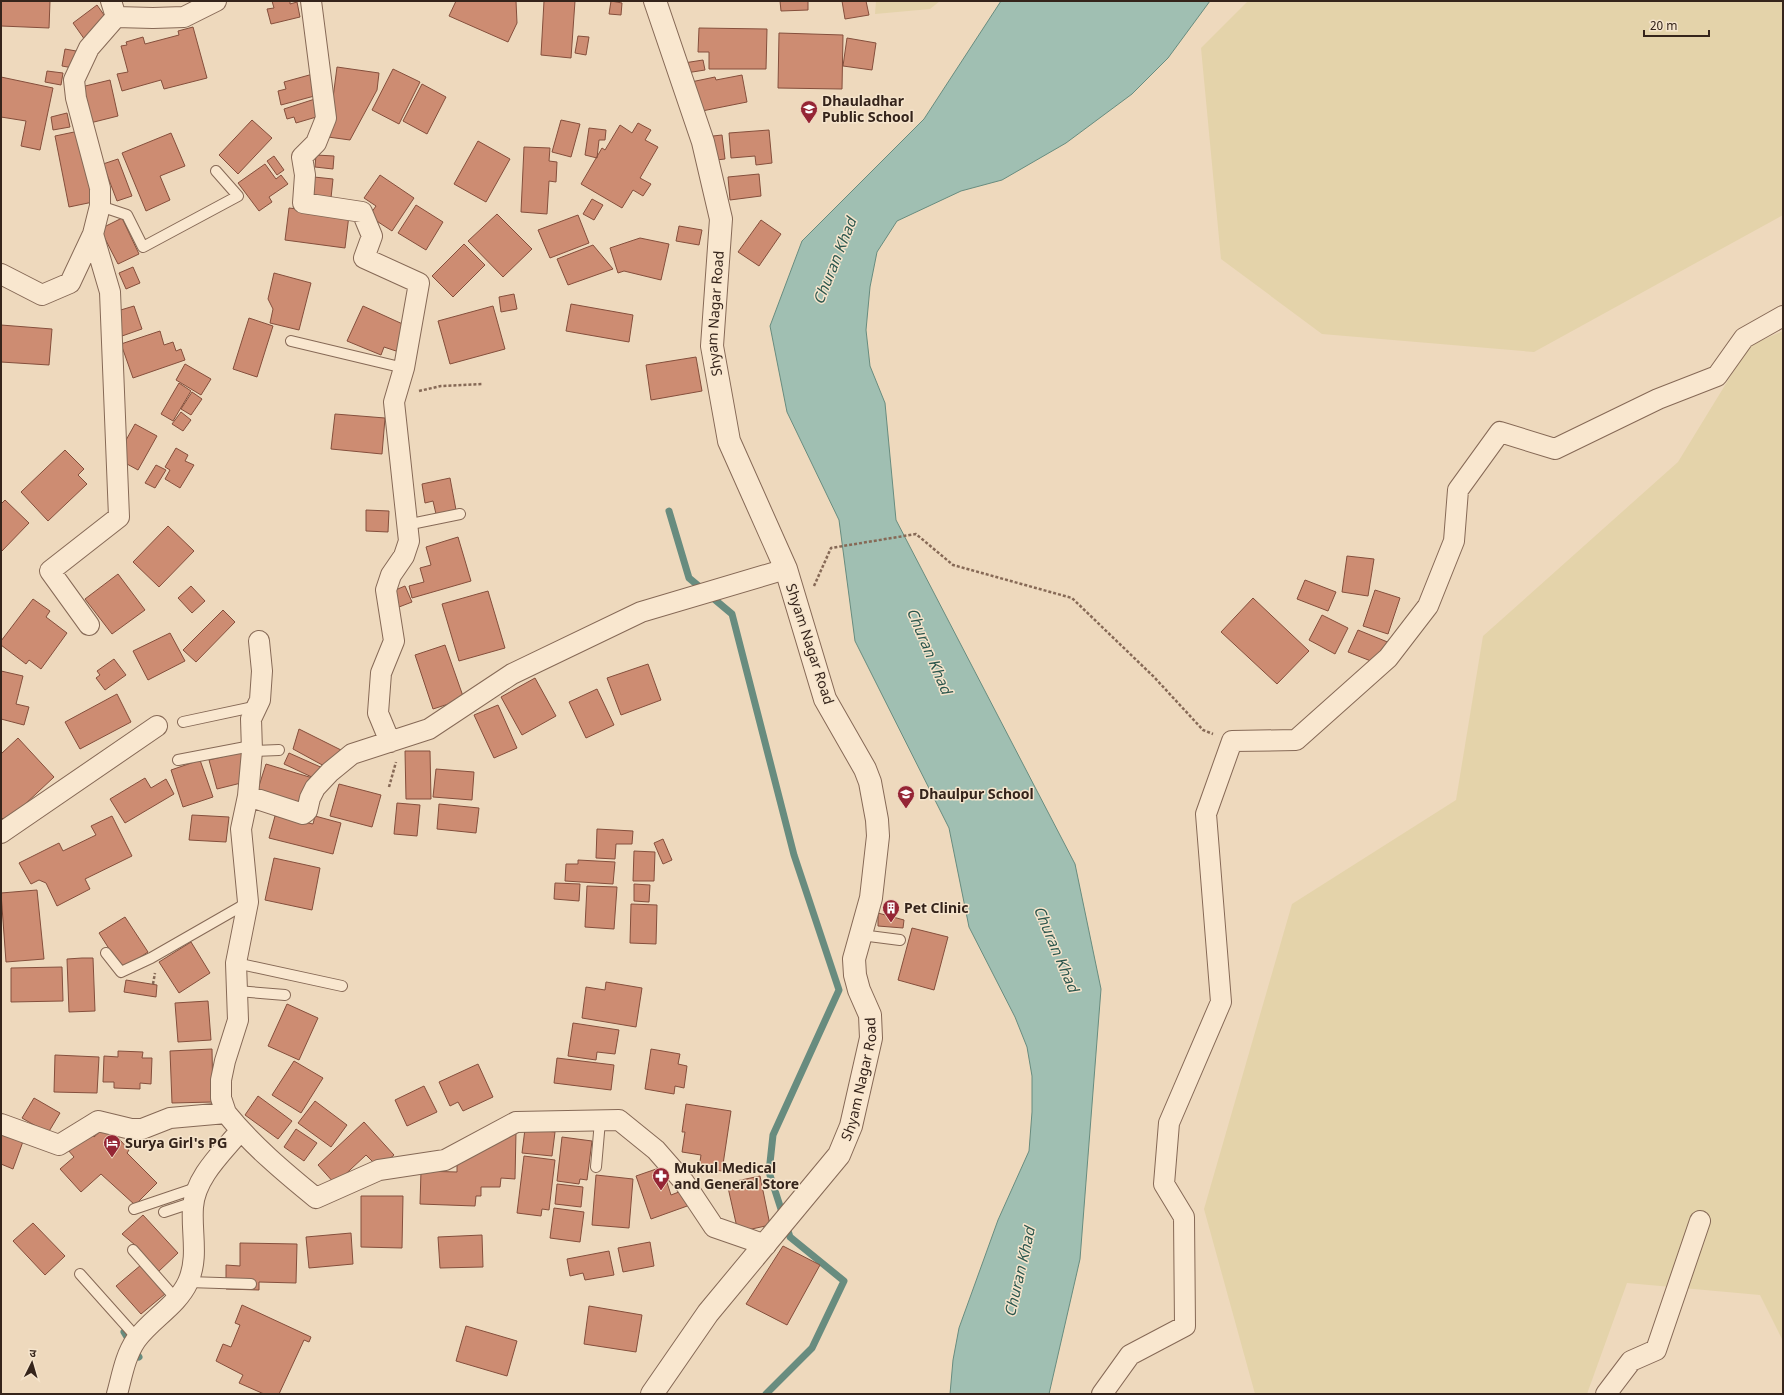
<svg xmlns="http://www.w3.org/2000/svg" width="1784" height="1395" font-family="Georgia,'Noto Sans Devanagari',serif">
<rect width="100%" height="100%" fill="#eed9bd"/>
<path fill="#e4d3aa" d="M 876,1 L 940,1 L 930,9 L 875,14 Z
M 1248,1 L 1783,1 L 1783,215 L 1534,352 L 1322,334 L 1221,259 L 1201,48 Z
M 1783,331 L 1783,1341 L 1760,1295 L 1627,1283 L 1587,1394 L 1255,1394 L 1204,1209 L 1292,904 L 1456,800 L 1483,636 L 1678,462 L 1749,346 Z"/>
<path fill="#a0bfb2" stroke="#688c7f" d="M 1001,1 L 1210,1 L 1168,58 L 1132,94 L 1066,143 L 1002,180 L 961,191 L 897,221 L 877,252 L 870,287 L 866,330 L 870,366 L 885,403 L 896,520 L 1075,864 L 1101,989 L 1080,1259 L 1049,1394 L 950,1394 L 953,1360 L 959,1328 L 998,1220 L 1029,1151 L 1032,1112 L 1032,1076 L 1027,1047 L 1015,1017 L 969,927 L 949,828 L 855,641 L 839,520 L 787,412 L 770,326 L 802,241 L 924,119 Z"/>
<g fill="none" stroke-linecap="round" stroke-linejoin="round">
<path stroke="#688c7f" stroke-width="7" d="M 669,511 L 689,578 L 732,614 L 794,855 L 839,990 L 773,1135 L 769,1172 L 790,1237 L 844,1281 L 812,1348 L 766,1394
M 124,1332 L 139,1357"/>
</g>
<path fill="#cd8c72" stroke="#854f3c" d="M 1,1 L 50,1 L 49,28 L 1,26 Z
M 272,1 L 290,1 L 290,4 L 297,2 L 300,17 L 271,24 L 267,9 L 274,8 Z
M 456,1 L 516,1 L 517,23 L 508,42 L 449,16 Z
M 544,1 L 575,1 L 571,58 L 541,55 Z
M 611,1 L 622,3 L 621,15 L 609,14 Z
M 780,1 L 808,1 L 808,10 L 781,11 Z
M 842,1 L 866,1 L 869,15 L 845,19 Z
M 97,5 L 109,22 L 85,40 L 73,23 Z
M 193,27 L 207,78 L 164,89 L 161,80 L 122,91 L 117,74 L 128,72 L 121,46 L 127,45 L 126,42 L 143,37 L 145,44 L 179,35 L 178,31 Z
M 699,28 L 767,29 L 766,69 L 709,69 L 709,52 L 698,52 Z
M 779,33 L 843,35 L 842,89 L 778,88 Z
M 578,36 L 589,37 L 586,55 L 575,53 Z
M 847,38 L 876,43 L 872,70 L 843,66 Z
M 65,49 L 76,51 L 73,68 L 62,66 Z
M 703,60 L 705,70 L 686,73 L 684,63 Z
M 337,67 L 379,73 L 377,90 L 350,140 L 328,137 Z
M 393,69 L 420,82 L 399,124 L 372,110 Z
M 47,71 L 63,73 L 61,85 L 45,82 Z
M 313,74 L 318,95 L 281,105 L 278,91 L 286,89 L 284,82 Z
M 742,75 L 747,102 L 697,112 L 691,82 L 715,77 L 716,80 Z
M 1,77 L 53,88 L 40,150 L 21,146 L 26,121 L 1,117 Z
M 110,80 L 118,116 L 90,123 L 81,87 Z
M 422,84 L 446,97 L 427,134 L 403,121 Z
M 318,98 L 323,115 L 296,123 L 294,117 L 287,119 L 284,109 Z
M 67,113 L 70,127 L 53,130 L 51,117 Z
M 252,120 L 272,138 L 238,174 L 219,155 Z
M 561,120 L 580,124 L 571,157 L 552,152 Z
M 638,123 L 651,130 L 645,140 L 658,147 L 640,178 L 651,184 L 643,196 L 633,190 L 622,208 L 581,184 L 602,148 L 605,150 L 620,125 L 632,133 Z
M 589,128 L 606,130 L 605,140 L 599,140 L 597,158 L 585,155 Z
M 769,130 L 772,163 L 756,165 L 755,156 L 731,158 L 729,133 Z
M 79,131 L 93,202 L 69,207 L 55,136 Z
M 171,133 L 185,166 L 160,176 L 170,200 L 146,211 L 122,153 Z
M 722,135 L 725,159 L 716,160 L 713,136 Z
M 478,141 L 510,159 L 486,202 L 454,184 Z
M 524,147 L 550,148 L 549,161 L 557,162 L 556,182 L 549,181 L 547,214 L 521,212 Z
M 316,155 L 334,156 L 333,169 L 315,167 Z
M 274,156 L 284,170 L 277,175 L 267,161 Z
M 118,159 L 132,196 L 117,201 L 103,164 Z
M 265,164 L 276,179 L 281,175 L 288,184 L 269,197 L 272,202 L 259,211 L 238,183 Z
M 759,174 L 761,196 L 730,200 L 728,177 Z
M 380,175 L 414,198 L 392,231 L 369,216 L 376,206 L 364,198 Z
M 314,177 L 333,179 L 331,198 L 312,197 Z
M 592,199 L 603,205 L 594,220 L 583,214 Z
M 416,205 L 443,222 L 426,250 L 398,233 Z
M 289,208 L 349,215 L 345,248 L 285,240 Z
M 497,214 L 532,249 L 503,277 L 468,241 Z
M 578,215 L 589,243 L 550,258 L 538,230 Z
M 122,218 L 139,254 L 118,264 L 100,229 Z
M 761,220 L 781,234 L 759,266 L 738,252 Z
M 679,226 L 702,230 L 699,245 L 676,241 Z
M 640,238 L 669,244 L 661,280 L 624,271 L 618,273 L 610,248 Z
M 464,244 L 485,265 L 453,297 L 432,276 Z
M 593,245 L 613,269 L 568,285 L 557,259 Z
M 133,267 L 140,283 L 126,289 L 119,273 Z
M 274,273 L 311,283 L 299,330 L 270,323 L 273,309 L 268,299 Z
M 514,294 L 517,309 L 501,312 L 499,297 Z
M 571,304 L 633,315 L 629,342 L 566,331 Z
M 134,306 L 142,329 L 122,336 L 114,312 Z
M 363,306 L 407,326 L 402,353 L 384,347 L 381,355 L 347,341 Z
M 493,306 L 505,349 L 450,364 L 438,321 Z
M 249,318 L 273,326 L 257,377 L 233,369 Z
M 1,325 L 52,329 L 49,365 L 1,362 Z
M 160,331 L 164,345 L 173,342 L 176,351 L 181,349 L 185,360 L 133,378 L 121,344 Z
M 696,357 L 702,391 L 651,400 L 646,365 Z
M 185,364 L 211,379 L 201,395 L 176,380 Z
M 179,383 L 191,391 L 173,421 L 161,414 Z
M 192,392 L 202,399 L 191,415 L 181,409 Z
M 181,412 L 191,420 L 183,431 L 172,424 Z
M 335,414 L 385,418 L 382,454 L 331,449 Z
M 135,424 L 157,436 L 138,470 L 116,458 Z
M 176,448 L 188,455 L 185,461 L 194,465 L 180,488 L 165,479 L 170,470 L 165,467 Z
M 65,450 L 84,469 L 78,475 L 87,484 L 48,521 L 21,492 Z
M 156,465 L 166,470 L 155,488 L 145,483 Z
M 450,478 L 456,510 L 436,514 L 433,501 L 425,503 L 422,484 Z
M 5,500 L 29,523 L 1,552 L 1,504 Z
M 366,510 L 389,511 L 388,532 L 366,531 Z
M 168,526 L 194,551 L 159,587 L 133,562 Z
M 458,537 L 471,581 L 412,598 L 409,586 L 424,582 L 420,568 L 431,565 L 426,547 Z
M 1347,556 L 1374,559 L 1368,596 L 1342,592 Z
M 118,574 L 145,610 L 112,634 L 85,599 Z
M 1305,580 L 1336,592 L 1328,611 L 1297,599 Z
M 191,586 L 205,601 L 192,613 L 178,598 Z
M 405,586 L 412,602 L 399,607 L 393,591 Z
M 1375,590 L 1400,598 L 1388,634 L 1363,626 Z
M 488,591 L 505,648 L 459,661 L 442,604 Z
M 1253,598 L 1309,651 L 1277,684 L 1221,632 Z
M 33,599 L 50,611 L 46,617 L 67,633 L 41,669 L 29,660 L 26,664 L 1,645 L 1,641 Z
M 223,610 L 235,622 L 196,662 L 183,650 Z
M 1322,615 L 1348,628 L 1335,654 L 1309,640 Z
M 1358,630 L 1390,643 L 1381,665 L 1348,652 Z
M 170,633 L 185,661 L 148,680 L 133,651 Z
M 445,645 L 464,699 L 433,709 L 415,655 Z
M 114,659 L 126,675 L 105,690 L 96,678 L 100,675 L 97,671 Z
M 648,664 L 661,700 L 621,715 L 607,678 Z
M 1,671 L 23,676 L 16,704 L 29,707 L 24,725 L 1,719 Z
M 535,678 L 556,716 L 522,735 L 501,697 Z
M 597,689 L 614,725 L 586,738 L 569,702 Z
M 117,694 L 131,722 L 80,749 L 65,722 Z
M 498,705 L 517,748 L 494,758 L 474,715 Z
M 299,729 L 343,751 L 326,767 L 293,749 Z
M 18,738 L 54,777 L 6,822 L 1,817 L 1,754 Z
M 405,751 L 430,751 L 431,799 L 406,799 Z
M 242,752 L 249,781 L 217,789 L 209,760 Z
M 289,753 L 325,769 L 316,779 L 284,764 Z
M 200,760 L 213,797 L 183,807 L 171,770 Z
M 266,764 L 316,779 L 302,805 L 257,792 Z
M 436,769 L 474,772 L 472,800 L 433,797 Z
M 145,778 L 151,788 L 166,779 L 174,794 L 125,823 L 110,799 Z
M 339,784 L 381,795 L 372,827 L 330,816 Z
M 397,803 L 420,805 L 417,836 L 394,834 Z
M 439,804 L 479,808 L 476,833 L 437,829 Z
M 192,815 L 229,817 L 226,842 L 189,840 Z
M 112,816 L 132,856 L 85,879 L 90,889 L 57,906 L 46,883 L 39,880 L 31,884 L 19,863 L 59,843 L 63,851 L 96,835 L 91,826 Z
M 275,816 L 313,824 L 315,816 L 341,823 L 333,854 L 269,838 Z
M 597,829 L 633,831 L 632,844 L 616,844 L 615,859 L 596,858 Z
M 663,839 L 672,860 L 663,864 L 654,843 Z
M 634,851 L 655,852 L 654,881 L 633,881 Z
M 274,858 L 320,868 L 312,910 L 265,900 Z
M 578,860 L 615,862 L 613,884 L 565,881 L 566,864 L 578,864 Z
M 555,883 L 580,884 L 579,901 L 554,899 Z
M 634,884 L 650,885 L 649,902 L 634,901 Z
M 587,886 L 617,887 L 614,929 L 585,927 Z
M 37,890 L 44,959 L 6,962 L 1,893 Z
M 631,904 L 657,905 L 656,944 L 630,943 Z
M 878,913 L 904,920 L 903,928 L 878,926 Z
M 125,917 L 148,952 L 122,969 L 99,933 Z
M 912,928 L 948,937 L 934,990 L 898,980 Z
M 191,942 L 210,973 L 179,993 L 159,962 Z
M 82,958 L 93,958 L 95,1011 L 69,1012 L 67,959 Z
M 62,967 L 63,1001 L 11,1002 L 11,968 Z
M 126,980 L 157,985 L 156,997 L 124,992 Z
M 606,982 L 642,988 L 636,1027 L 582,1018 L 586,987 L 605,990 Z
M 208,1001 L 211,1040 L 178,1042 L 175,1003 Z
M 287,1004 L 318,1018 L 299,1060 L 268,1046 Z
M 573,1023 L 619,1030 L 615,1054 L 597,1052 L 596,1060 L 568,1056 Z
M 212,1049 L 213,1102 L 172,1103 L 170,1051 Z
M 651,1049 L 680,1054 L 678,1064 L 687,1066 L 684,1088 L 675,1086 L 674,1094 L 645,1089 Z
M 118,1051 L 143,1052 L 142,1058 L 152,1058 L 151,1084 L 140,1083 L 140,1089 L 114,1088 L 114,1082 L 103,1082 L 104,1056 L 118,1057 Z
M 55,1055 L 99,1057 L 97,1093 L 54,1092 Z
M 557,1058 L 614,1065 L 611,1090 L 554,1083 Z
M 294,1061 L 323,1078 L 301,1113 L 272,1095 Z
M 478,1064 L 493,1097 L 463,1111 L 458,1102 L 450,1106 L 439,1082 Z
M 424,1086 L 437,1112 L 407,1126 L 395,1100 Z
M 258,1096 L 292,1121 L 278,1139 L 245,1115 Z
M 34,1098 L 60,1113 L 48,1133 L 22,1118 Z
M 315,1101 L 347,1125 L 331,1147 L 298,1123 Z
M 686,1104 L 731,1111 L 722,1171 L 699,1168 L 701,1155 L 682,1152 L 685,1132 L 682,1132 Z
M 364,1122 L 394,1155 L 379,1168 L 366,1155 L 335,1184 L 318,1165 Z
M 104,1128 L 110,1135 L 113,1132 L 129,1150 L 127,1153 L 157,1183 L 135,1205 L 101,1174 L 81,1192 L 60,1169 L 74,1157 L 68,1150 L 89,1131 L 94,1137 Z
M 1,1129 L 25,1136 L 13,1169 L 1,1164 Z
M 296,1129 L 317,1143 L 304,1161 L 284,1147 Z
M 525,1129 L 555,1132 L 552,1156 L 522,1153 Z
M 516,1132 L 515,1179 L 501,1178 L 500,1187 L 481,1187 L 481,1196 L 476,1196 L 475,1206 L 420,1204 L 421,1171 L 457,1172 L 457,1163 Z
M 562,1137 L 592,1141 L 587,1180 L 580,1179 L 579,1184 L 557,1181 Z
M 524,1156 L 555,1160 L 549,1210 L 542,1209 L 541,1216 L 517,1213 Z
M 662,1167 L 671,1195 L 684,1190 L 690,1205 L 651,1219 L 636,1176 Z
M 596,1175 L 633,1179 L 629,1228 L 592,1225 Z
M 760,1176 L 770,1225 L 738,1232 L 727,1183 Z
M 557,1184 L 583,1187 L 581,1207 L 555,1204 Z
M 361,1196 L 403,1196 L 402,1248 L 361,1247 Z
M 554,1208 L 584,1212 L 580,1242 L 550,1238 Z
M 143,1215 L 178,1253 L 158,1272 L 135,1245 L 122,1234 Z
M 33,1223 L 65,1256 L 45,1275 L 13,1241 Z
M 351,1233 L 353,1264 L 309,1268 L 306,1237 Z
M 482,1235 L 483,1267 L 440,1268 L 438,1237 Z
M 650,1242 L 654,1266 L 623,1272 L 618,1248 Z
M 240,1243 L 297,1244 L 296,1283 L 259,1282 L 259,1290 L 226,1289 L 226,1265 L 240,1266 Z
M 783,1246 L 820,1265 L 787,1325 L 746,1304 Z
M 609,1251 L 614,1275 L 585,1280 L 583,1273 L 570,1276 L 567,1259 Z
M 141,1265 L 165,1294 L 141,1314 L 116,1286 Z
M 242,1305 L 311,1337 L 309,1342 L 304,1340 L 279,1394 L 264,1394 L 239,1383 L 243,1375 L 216,1361 L 223,1344 L 231,1347 L 240,1325 L 235,1323 Z
M 589,1306 L 642,1315 L 636,1352 L 584,1344 Z
M 466,1326 L 517,1341 L 507,1376 L 456,1361 Z"/>
<g fill="none" stroke-linecap="round" stroke-linejoin="round">
<g stroke="#866956" stroke-width="12">
<path id="service" d="M 100,206 L 127,215 L 143,247 L 238,196 L 216,171
M 291,341 L 404,368
M 406,525 L 460,514
M 183,722 L 258,706
M 252,751 L 279,750
M 178,760 L 251,746
M 861,935 L 900,940
M 106,953 L 121,972 L 151,958 L 240,907 L 247,908
M 236,963 L 342,986
M 237,991 L 285,995
M 596,1167 L 600,1121
M 134,1209 L 199,1187
M 164,1212 L 194,1202
M 133,1250 L 177,1300
M 80,1274 L 138,1339
M 188,1282 L 251,1284"/>
</g>
<g stroke="#866956" stroke-width="22">
<path id="minor" d="M 111,1 L 116,17
M 311,1 L 326,118 L 316,143 L 302,157 L 305,175 L 303,203 L 362,212 L 372,236 L 364,258 L 419,283 L 404,368 L 394,402 L 409,541 L 404,556 L 391,575 L 386,590 L 394,641 L 381,673 L 378,713 L 390,742
M 1,274 L 42,295 L 70,283 L 93,234 L 100,206 L 100,188 L 76,98 L 74,80 L 89,48 L 116,17 L 153,18 L 184,17 L 216,1
M 89,625 L 50,571 L 119,517 L 110,292 L 93,234
M 248,796 L 303,814 L 307,811 L 310,798 L 315,788 L 330,772 L 352,754 L 429,729 L 512,674 L 641,612 L 786,569
M 1,833 L 157,726
M 226,1113 C 252,1145 284,1172 316,1198 L 379,1170 L 445,1160 L 516,1122 L 619,1120 L 656,1150 L 684,1182 L 714,1227 L 766,1245
M 1,1124 L 59,1145 L 98,1121 L 131,1129 L 142,1129 L 170,1118 L 226,1113 L 221,1098 L 221,1080 L 225,1061 L 238,1020 L 236,963 L 248,902 L 241,829 L 248,796 L 252,751 L 251,719 L 260,700 L 262,671 L 259,641
M 117,1394 C 122,1376 125,1356 136,1340 C 151,1319 177,1306 188,1282 C 199,1257 191,1232 193,1207 C 195,1177 223,1152 240,1131
M 1102,1394 L 1130,1355 L 1185,1326 L 1184,1217 L 1164,1184 L 1169,1123 L 1221,1002 L 1206,814 L 1232,741 L 1296,740 L 1388,658 L 1428,606 L 1454,541 L 1458,490 L 1500,432 L 1555,449 L 1658,399 L 1717,376 L 1744,338 L 1783,316
M 1606,1394 L 1631,1361 L 1656,1350 L 1700,1221"/>
</g>
<g stroke="#866956" stroke-width="24">
<g id="tertiary">
<path id="s1" d="M 652,1394 L 708,1313 L 839,1155 L 851,1126 L 871,1038 L 870,1015 L 859,990 L 855,975 L 854,959 L 871,898 L 878,836 L 877,820 L 870,782 L 865,769 L 825,699 L 786,569 L 729,441 L 712,346 L 721,219 L 703,142 L 655,1"/>
</g>
</g>
<path stroke="#866956" stroke-width="2.5" stroke-dasharray="3 2" stroke-linecap="butt" d="M 419,391 L 441,386 L 483,384
M 814,586 L 831,548 L 916,534 L 953,565 L 1072,598 L 1154,677 L 1203,730 L 1213,734
M 389,787 L 396,762
M 153,984 L 155,973"/>
<use href="#service" stroke="#f9e7cf" stroke-width="10"/>
<use href="#minor" stroke="#f9e7cf" stroke-width="20"/>
<use href="#tertiary" stroke="#f9e7cf" stroke-width="22"/>
</g>
<defs>
<g id="school-pin" transform="scale(0.9)"><path d="M0 17L-7.5 6A9.5 9.5 0 1 1 7.5 6Z" fill="#952535" stroke="#f5e4cc"/><path d="M0-5L7-2L0 1L-7-2ZM-4 1L0 2.5L4 1V4Q0 6-4 4Z" fill="#fff"/></g>
<g id="building-pin" transform="scale(0.9)"><path d="M0 17L-7.5 6A9.5 9.5 0 1 1 7.5 6Z" fill="#952535" stroke="#f5e4cc"/><path d="M-4-6H4V6H1V3H-1V6H-4ZM-2.5-4.3h1.7v1.8h-1.7ZM.8-4.3h1.7v1.8H.8ZM-2.5-1h1.7V.8h-1.7ZM.8-1h1.7V.8H.8Z" fill="#fff"/></g>
<g id="hotel-pin" transform="scale(0.9)"><path d="M0 17L-7.5 6A9.5 9.5 0 1 1 7.5 6Z" fill="#952535" stroke="#f5e4cc"/><path d="M-6-4.5h1.5V1H6V5H4.5V3h-9V5H-6ZM-4 0a1.8 1.8 0 1 1 3.6 0ZM.5 0V-2.5h3Q6-2.5 6 0Z" fill="#fff"/></g>
<g id="pharmacy-pin" transform="scale(0.9)"><path d="M0 17L-7.5 6A9.5 9.5 0 1 1 7.5 6Z" fill="#952535" stroke="#f5e4cc"/><path d="M-2-6h4v4h4v4h-4v4h-4v-4h-4v-4h4Z" fill="#fff"/></g>
</defs>
<g fill-rule="evenodd">
<use href="#school-pin" x="809" y="109"/>
<use href="#school-pin" x="906" y="794"/>
<use href="#building-pin" x="891" y="908"/>
<use href="#hotel-pin" x="112" y="1143"/>
<use href="#pharmacy-pin" x="661" y="1176"/>
</g>
<g text-anchor="middle" stroke-width="3" stroke-linejoin="round" paint-order="stroke">
<g font-size="14" font-weight="bold" fill="#35241b" stroke="#f5e4cc" text-anchor="start">
<text x="822" y="106">Dhauladhar<tspan x="822" dy="16">Public School</tspan></text>
<text x="919" y="799">Dhaulpur School</text>
<text x="904" y="913">Pet Clinic</text>
<text x="125" y="1148">Surya Girl's PG</text>
<text x="674" y="1173">Mukul Medical<tspan x="674" dy="16">and General Store</tspan></text>
</g>
<g font-size="14" fill="#35241b" stroke="#f5e4cc">
<text dy="5" stroke="none"><textPath href="#s1" startOffset="1187">Shyam Nagar Road</textPath></text>
<text transform="translate(810 644) rotate(72)" y="5">Shyam Nagar Road</text>
<text dy="5" stroke="none"><textPath href="#s1" startOffset="383">Shyam Nagar Road</textPath></text>
</g>
<g font-size="15" font-style="italic" fill="#2a554c" stroke="#f5e4cc">
<text transform="translate(835 261) rotate(-68)" y="5">Churan Khad</text>
<text transform="translate(929 651) rotate(67)" y="5">Churan Khad</text>
<text transform="translate(1056 949) rotate(67)" y="5">Churan Khad</text>
<text transform="translate(1020 1272) rotate(-77)" y="5">Churan Khad</text>
</g>
</g>
<rect width="1784" height="1395" fill="none" stroke="#35241b" stroke-width="4"/>
<g transform="translate(32 1363) rotate(5)" stroke="#f5e4cc" stroke-width="3" paint-order="stroke">
<path d="M0-3L7 15L0 10L-7 15Z" fill="#35241b"/>
<text y="-6" font-size="11" font-weight="bold" text-anchor="middle" fill="#35241b">उ</text>
</g>
<path d="M1644 30v6h65v-6" fill="none" stroke="#35241b" stroke-width="2"/>
<text x="1650" y="30" font-size="12" fill="#35241b" stroke="#f5e4cc" stroke-width="3" paint-order="stroke">20 m</text>
</svg>
